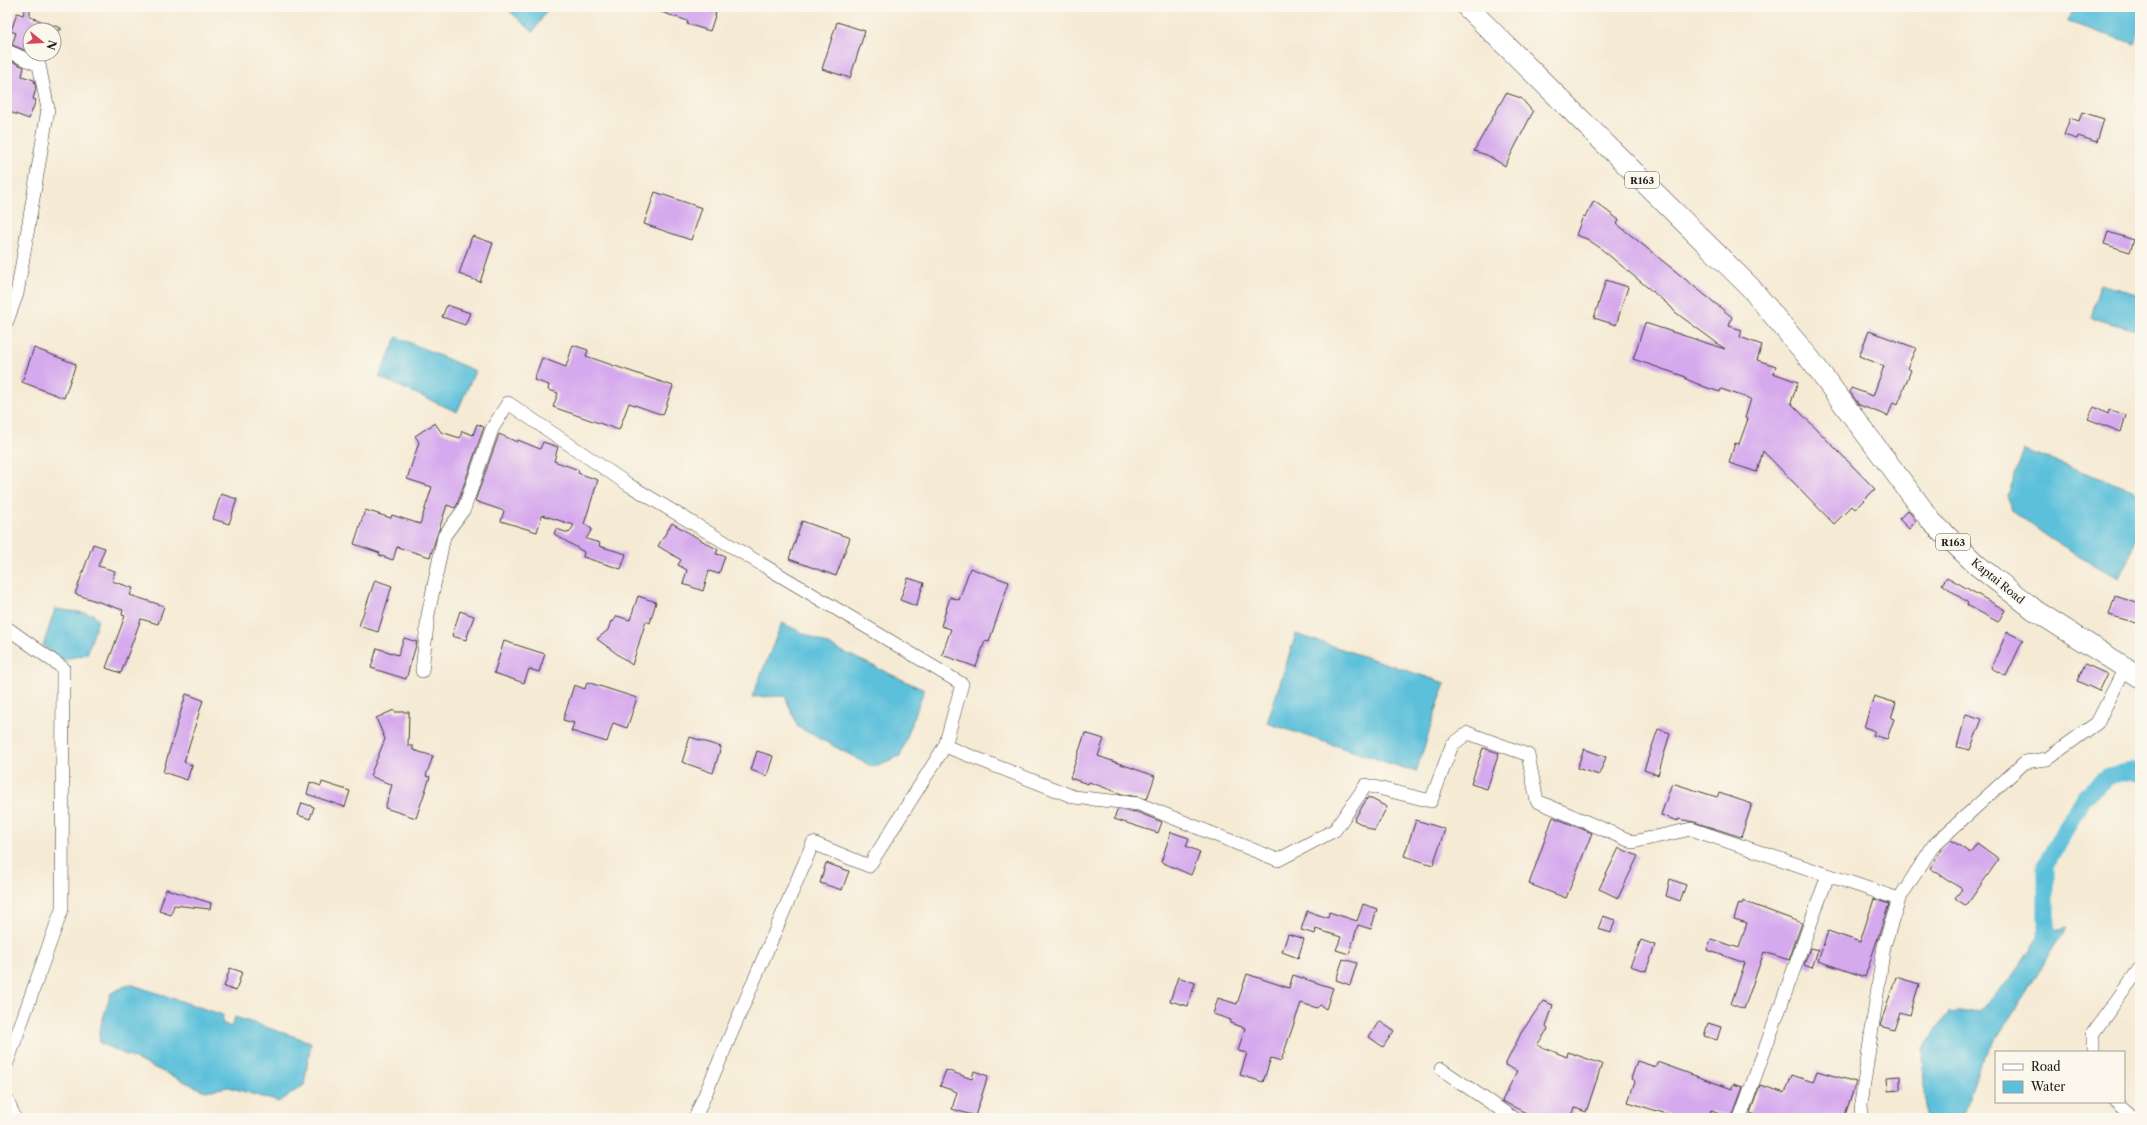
<svg xmlns="http://www.w3.org/2000/svg" width="2147" height="1125" font-family="'Libre Caslon Text',serif">
<rect width="100%" height="100%" fill="#fbf7ec"/>
<filter id="ink" filterUnits="userSpaceOnUse"><feTurbulence type="fractalNoise" baseFrequency=".025" numOctaves="2"/><feDisplacementMap in="SourceGraphic" scale="8" xChannelSelector="R" yChannelSelector="G"/><feConvolveMatrix kernelMatrix="1 2 1 2 8 2 1 2 1" color-interpolation-filters="sRGB"/></filter>
<filter id="wash" filterUnits="userSpaceOnUse"><feTurbulence type="fractalNoise" baseFrequency=".012" numOctaves="4" result="noise"/><feDisplacementMap in="SourceGraphic" scale="16" xChannelSelector="R" yChannelSelector="G"/><feGaussianBlur stdDeviation="0.9" result="paint"/><feColorMatrix in="noise" values="0 0 0 0 0 0 0 0 0 0 0 0 0 0 0 0 0 1.4 0 .05"/><feComposite in="paint" operator="in"/></filter>
<g filter="url(#wash)">
<rect width="100%" height="100%" fill="#f5ead4"/>
<path fill="#5cc0da" stroke="#3c6e7b" d="M 505,7 L 549,7 L 533,32 Z
M 2073,7 L 2140,7 L 2140,29 L 2135,44 L 2068,22 Z
M 2100,284 L 2140,295 L 2140,331 L 2091,318 Z
M 397,337 L 475,371 L 457,412 L 379,377 Z
M 2024,450 L 2135,491 C 2147,526 2133,547 2119,579 L 2051,539 L 2012,511 L 2008,495 Z
M 55,609 L 93,614 L 98,620 L 87,654 L 62,660 L 43,646 Z
M 782,623 L 924,690 L 900,756 L 873,767 L 798,727 L 785,696 L 752,697 Z
M 1296,634 L 1445,683 L 1416,772 L 1267,723 Z
M 2067,928 L 1980,1064 L 1963,1116 L 1965,1118 L 1925,1118 L 1923,1048 L 1948,1013 L 1979,1010 L 2011,978 L 2042,931 Z
M 130,984 L 223,1015 L 222,1023 L 231,1027 L 235,1017 L 311,1042 L 304,1085 L 279,1102 L 229,1087 L 205,1091 L 100,1043 L 99,1031 L 111,993 Z"/>
<g fill="none" stroke-linecap="round" stroke-linejoin="round">
<path stroke="#5cc0da" stroke-width="17" d="M 2040,951 L 2046,943 L 2046,864 L 2083,798 L 2108,776 L 2131,771 L 2140,774"/>
</g>
<g id="blocks">
<path fill="#d5a9ed" d="M 25,7 L 30,7 L 30,17 L 61,28 L 61,30 L 30,30 L 29,52 L 12,45 L 16,33 L 11,31 L 17,13 L 23,15 Z
M 655,7 L 697,7 L 716,13 L 710,31 L 687,24 L 688,21 L 655,10 Z
M 837,22 L 865,31 L 850,78 L 822,69 Z
M 11,61 L 24,67 L 22,76 L 34,80 L 36,89 L 33,99 L 36,100 L 29,119 L 7,111 L 7,72 Z
M 1506,93 L 1521,98 L 1533,112 L 1505,166 L 1487,155 L 1474,151 Z
M 2082,112 L 2104,119 L 2097,142 L 2078,136 L 2077,139 L 2064,135 L 2070,118 L 2079,121 Z
M 655,192 L 702,208 L 691,240 L 644,224 Z
M 1594,201 L 1619,220 L 1617,224 L 1732,317 L 1729,326 L 1742,330 L 1740,337 L 1762,345 L 1757,360 L 1776,366 L 1773,373 L 1798,382 L 1791,403 L 1875,489 L 1855,509 L 1852,506 L 1834,524 L 1763,451 L 1757,472 L 1729,463 L 1735,443 L 1739,444 L 1748,419 L 1745,418 L 1751,399 L 1721,389 L 1720,392 L 1705,387 L 1686,379 L 1686,377 L 1633,359 L 1645,323 L 1725,349 L 1675,312 L 1671,307 L 1599,247 L 1587,239 L 1576,235 L 1583,216 L 1585,217 Z
M 2108,232 L 2134,240 L 2130,252 L 2104,244 Z
M 472,236 L 493,243 L 480,282 L 459,274 Z
M 1606,280 L 1628,287 L 1616,325 L 1594,318 Z
M 447,305 L 470,313 L 465,325 L 442,317 Z
M 1869,331 L 1916,348 L 1907,368 L 1911,370 L 1898,404 L 1893,402 L 1888,416 L 1859,405 L 1850,392 L 1851,388 L 1873,396 L 1884,366 L 1859,356 Z
M 573,345 L 588,350 L 586,356 L 673,386 L 663,415 L 629,403 L 619,430 L 553,407 L 558,393 L 548,390 L 549,385 L 534,380 L 542,358 L 566,367 Z
M 34,348 L 76,364 L 64,398 L 22,382 Z
M 2094,407 L 2108,414 L 2109,410 L 2126,415 L 2121,432 L 2088,419 Z
M 435,423 L 441,432 L 460,438 L 462,431 L 473,435 L 477,424 L 484,427 L 457,505 L 455,508 L 447,505 L 430,557 L 397,547 L 393,560 L 379,555 L 380,553 L 354,544 L 365,510 L 391,518 L 392,515 L 420,524 L 432,487 L 407,479 L 419,442 L 415,436 Z
M 499,434 L 517,442 L 518,440 L 540,449 L 543,442 L 558,447 L 554,461 L 579,470 L 578,473 L 598,480 L 584,524 L 592,529 L 586,539 L 600,543 L 599,546 L 626,554 L 621,569 L 583,557 L 584,552 L 554,534 L 556,529 L 569,533 L 574,525 L 542,515 L 537,532 L 501,521 L 504,511 L 475,501 Z
M 221,494 L 237,499 L 229,524 L 213,519 Z
M 1908,510 L 1916,521 L 1909,529 L 1899,519 Z
M 802,521 L 850,538 L 836,576 L 789,559 Z
M 672,523 L 718,550 L 716,554 L 725,556 L 719,574 L 709,571 L 703,591 L 683,584 L 687,570 L 678,565 L 681,560 L 658,546 Z
M 93,544 L 105,548 L 98,566 L 115,571 L 112,581 L 133,588 L 130,595 L 164,606 L 158,624 L 141,619 L 121,673 L 106,668 L 125,616 L 122,615 L 123,610 L 75,594 Z
M 970,568 L 1009,582 L 989,642 L 985,641 L 976,667 L 942,655 L 951,629 L 941,626 L 950,597 L 959,600 Z
M 1947,577 L 2005,610 L 1998,622 L 1967,605 L 1968,603 L 1942,584 Z
M 908,578 L 924,583 L 916,606 L 900,600 Z
M 375,580 L 392,586 L 378,632 L 359,626 Z
M 638,596 L 656,602 L 650,623 L 646,621 L 632,665 L 597,639 L 608,630 L 611,621 L 613,622 L 617,616 L 630,620 Z
M 2115,596 L 2140,604 L 2140,624 L 2109,615 Z
M 460,611 L 474,616 L 466,640 L 452,636 Z
M 2007,632 L 2023,640 L 2006,676 L 1991,668 Z
M 404,638 L 417,642 L 406,679 L 371,668 L 377,648 L 398,655 Z
M 504,641 L 545,654 L 539,672 L 529,669 L 524,683 L 494,673 Z
M 2085,664 L 2107,674 L 2099,691 L 2077,681 Z
M 587,682 L 637,698 L 627,728 L 613,723 L 607,742 L 571,731 L 574,723 L 563,720 L 574,685 L 585,689 Z
M 186,694 L 203,700 L 184,762 L 192,765 L 187,780 L 163,772 Z
M 1874,696 L 1896,703 L 1891,718 L 1894,719 L 1887,739 L 1873,735 L 1875,731 L 1864,727 Z
M 394,710 L 395,712 L 409,712 L 408,746 L 413,746 L 413,750 L 433,756 L 426,776 L 430,777 L 416,818 L 385,808 L 392,785 L 370,776 L 385,739 L 376,718 Z
M 1966,714 L 1982,719 L 1970,750 L 1957,747 Z
M 1658,729 L 1670,733 L 1658,775 L 1644,770 Z
M 1085,733 L 1104,739 L 1098,756 L 1155,776 L 1147,799 L 1122,794 L 1089,782 L 1088,784 L 1070,778 Z
M 690,737 L 721,747 L 713,773 L 682,762 Z
M 1483,748 L 1499,753 L 1487,789 L 1471,784 Z
M 1584,749 L 1606,757 L 1599,775 L 1577,768 Z
M 757,751 L 773,756 L 767,776 L 751,770 Z
M 310,782 L 321,786 L 322,782 L 350,791 L 345,807 L 307,794 Z
M 1672,783 L 1717,797 L 1719,793 L 1752,804 L 1741,837 L 1694,822 L 1678,819 L 1678,821 L 1661,815 Z
M 1368,797 L 1387,807 L 1374,831 L 1354,820 Z
M 302,803 L 314,807 L 310,819 L 298,815 Z
M 1117,810 L 1137,812 L 1162,822 L 1158,833 L 1114,819 Z
M 1553,817 L 1592,833 L 1566,898 L 1529,884 Z
M 1416,820 L 1445,829 L 1433,865 L 1404,856 Z
M 1171,832 L 1189,838 L 1186,846 L 1200,852 L 1191,875 L 1161,862 Z
M 1951,840 L 1970,853 L 1977,843 L 1999,859 L 1966,906 L 1955,898 L 1962,889 L 1930,868 L 1943,848 Z
M 1619,848 L 1638,856 L 1618,898 L 1599,889 Z
M 826,863 L 849,871 L 842,890 L 820,883 Z
M 1670,879 L 1686,885 L 1680,901 L 1666,896 Z
M 166,889 L 211,903 L 210,909 L 174,905 L 171,915 L 159,911 Z
M 1874,899 L 1889,904 L 1865,977 L 1818,961 L 1828,931 L 1860,942 Z
M 1743,901 L 1802,923 L 1789,960 L 1764,952 L 1744,1009 L 1731,1004 L 1745,963 L 1707,950 L 1711,939 L 1739,948 L 1747,923 L 1734,919 L 1739,903 L 1742,904 Z
M 1363,904 L 1377,909 L 1371,929 L 1358,925 L 1349,954 L 1336,950 L 1341,937 L 1316,929 L 1315,934 L 1301,930 L 1307,911 L 1328,918 L 1329,912 L 1357,921 Z
M 1603,916 L 1615,920 L 1611,933 L 1598,929 Z
M 1288,934 L 1304,939 L 1298,958 L 1282,952 Z
M 1641,940 L 1655,945 L 1646,971 L 1630,966 Z
M 1810,948 L 1818,950 L 1812,968 L 1804,965 Z
M 1343,959 L 1357,963 L 1350,985 L 1336,980 Z
M 230,968 L 242,972 L 236,991 L 224,987 Z
M 1247,974 L 1289,988 L 1293,975 L 1333,988 L 1326,1009 L 1320,1005 L 1317,1008 L 1301,1003 L 1281,1061 L 1271,1058 L 1263,1082 L 1240,1075 L 1247,1053 L 1238,1051 L 1245,1028 L 1230,1023 L 1231,1020 L 1213,1014 L 1218,998 L 1237,1004 Z
M 1178,977 L 1195,983 L 1188,1006 L 1170,1001 Z
M 1896,977 L 1919,984 L 1910,1015 L 1900,1012 L 1894,1030 L 1880,1026 Z
M 1543,1001 L 1553,1005 L 1546,1027 L 1548,1029 L 1537,1045 L 1567,1057 L 1568,1052 L 1602,1064 L 1586,1112 L 1575,1108 L 1571,1118 L 1536,1118 L 1502,1101 L 1517,1071 L 1505,1065 L 1521,1033 Z
M 1379,1021 L 1394,1031 L 1383,1047 L 1369,1037 Z
M 1708,1023 L 1721,1027 L 1717,1040 L 1704,1036 Z
M 1637,1061 L 1656,1067 L 1657,1062 L 1732,1089 L 1733,1084 L 1743,1087 L 1732,1117 L 1711,1110 L 1708,1118 L 1680,1118 L 1628,1102 L 1635,1081 L 1631,1079 Z
M 946,1070 L 972,1079 L 974,1071 L 988,1076 L 975,1116 L 952,1109 L 957,1092 L 940,1086 Z
M 1817,1071 L 1856,1082 L 1844,1118 L 1764,1118 L 1750,1113 L 1760,1085 L 1785,1093 L 1792,1075 L 1813,1082 Z
M 1900,1076 L 1900,1090 L 1888,1091 L 1887,1077 Z"/>
</g>
</g>
<g filter="url(#ink)">
<use href="#blocks" fill-opacity="0" stroke="#3d3b38" stroke-width="1"/>
<g fill="none" stroke-linecap="round" stroke-linejoin="round">
<g stroke="#3d3b38" stroke-width="14">
<path id="street" d="M 7,51 L 39,65 L 48,109 L 17,294 L 7,321
M 7,628 L 63,668 L 62,909 L 7,1063
M 422,671 L 428,615 L 444,536 L 464,509 L 492,429 L 508,403 L 629,485 L 962,684 L 945,746 L 869,866 L 813,843 L 695,1118
M 945,746 L 1074,797 L 1139,804 L 1278,860 L 1335,830 L 1366,785 L 1431,801 L 1452,745 L 1468,733 L 1528,755 L 1537,801 L 1633,842 L 1691,829 L 1899,899
M 2093,1052 L 2093,1033 L 2140,968
M 1441,1069 L 1513,1118
M 7,1100 L 15,1118
M 2115,1102 L 2133,1118
M 1740,1118 L 1828,875
M 1862,1118 L 1861,1104 L 1884,946 L 1899,899 L 1933,846 L 2025,762 L 2047,759 L 2097,723 L 2125,668"/>
</g>
<g stroke="#3d3b38" stroke-width="22">
<path id="primary" d="M 1467,7 L 1750,287 L 1810,359 L 1932,522 L 1978,566 L 2036,611 L 2140,677"/>
</g>
<use href="#street" stroke="#fff" stroke-width="13"/>
<use href="#primary" stroke="#fff" stroke-width="21"/>
</g>
</g>
<g text-anchor="middle" stroke-width="4" stroke-linejoin="round" paint-order="stroke">
<g fill="#fbf7ec" stroke="#5f5e5a" stroke-width="1">
<rect x="1625" y="172" width="34" height="16" rx="3"/>
<rect x="1936" y="534" width="34" height="16" rx="3"/>
</g>
<g font-size="10" font-weight="bold" fill="#1c1c1c">
<text x="1642" y="184">R163</text>
<text x="1953" y="546">R163</text>
</g>
<g font-size="11" fill="#1c1c1c" stroke="#fbf7ec">
<text transform="translate(1998 581) rotate(39)" y="4">Kaptai Road</text>
</g>
</g>
<rect width="2147" height="1125" fill="none" stroke="#fbf7ec" stroke-width="24"/>
<rect x="1995" y="1051" width="130" height="52" fill="#fbf7ec" stroke="#a29f99"/>
<rect x="2003" y="1064" width="20" height="6" fill="#ffffff" stroke="#a29f99"/>
<text x="2031" y="1071" font-size="12" fill="#1c1c1c">Road</text>
<rect x="2003" y="1081" width="20" height="12" fill="#5cc0da" stroke="#a29f99"/>
<text x="2031" y="1091" font-size="12" fill="#1c1c1c">Water</text>
<g transform="translate(42 42) rotate(108)"><circle r="19" fill="#fbf7ec" stroke="#a29f99"/>
<path d="M0-3L7 15L0 10L-7 15Z" fill="#d1495b"/>
<text y="-6" font-size="11" font-weight="bold" text-anchor="middle" fill="#1c1c1c">N</text>
</g>
</svg>
